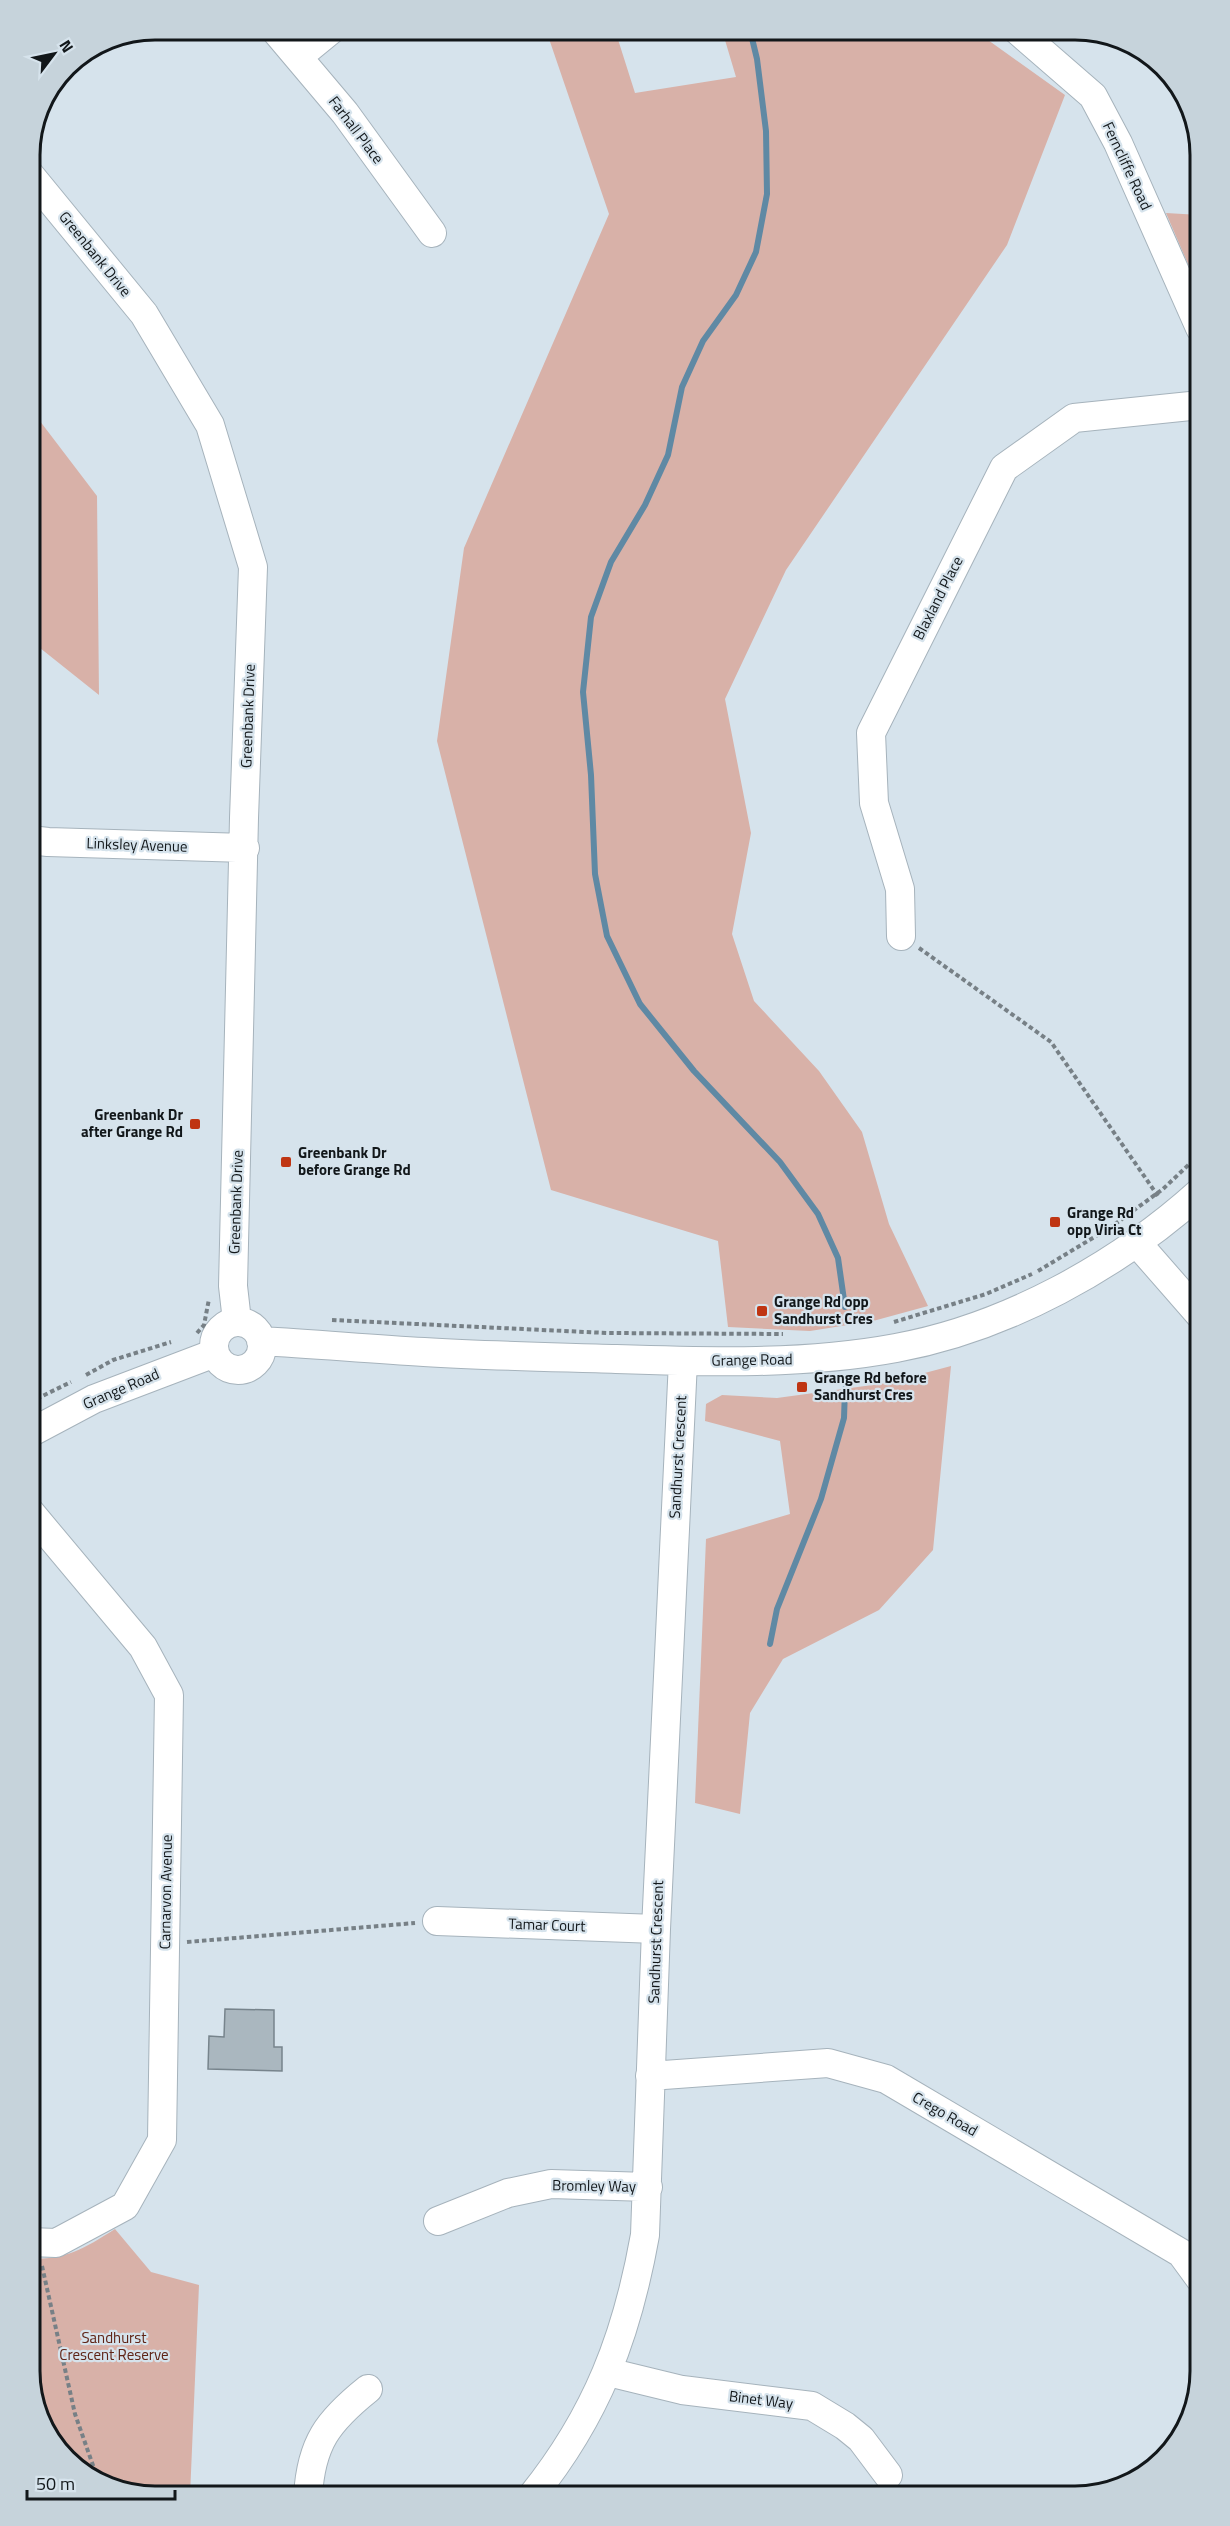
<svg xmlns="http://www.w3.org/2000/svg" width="1230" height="2526" font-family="'Titillium Web',sans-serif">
<rect width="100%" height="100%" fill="#d6e3ec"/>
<path fill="#d8b1a8" d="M 546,30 L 615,30 L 635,93 L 736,77 L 722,30 L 974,30 L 1065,95 L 1007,245 L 786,570 L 725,699 L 751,833 L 732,934 L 754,1001 L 819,1071 L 862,1132 L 889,1224 L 928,1306 L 873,1321 L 810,1331 L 728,1327 L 718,1241 L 551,1190 L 437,741 L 464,548 L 609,214 Z
M 1166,213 L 1200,215 L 1200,292 Z
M 30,408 L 97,496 L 99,695 L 30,640 Z
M 951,1366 L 933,1550 L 879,1610 L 783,1659 L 750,1713 L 740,1814 L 695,1803 L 706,1539 L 790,1514 L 780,1441 L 705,1421 L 706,1404 L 722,1395 L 777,1398 L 887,1383 Z
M 115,2229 L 151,2272 L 199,2285 L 190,2496 L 148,2496 L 79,2470 L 39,2418 L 30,2371 L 30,2259 C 68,2259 83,2249 115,2229 Z"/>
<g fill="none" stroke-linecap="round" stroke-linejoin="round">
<path stroke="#5f89a4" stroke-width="6" d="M 750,30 L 757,59 L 766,131 L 767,194 L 756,252 L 736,295 L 703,341 L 682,387 L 668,455 L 645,505 L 611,562 L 591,617 L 583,692 L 591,775 L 595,874 L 607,936 L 640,1004 L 694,1071 L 780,1162 L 818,1214 L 838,1258 L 845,1307
M 770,1644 L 777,1609 L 821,1499 L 844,1418 L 845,1389"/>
</g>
<path fill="#aab7bf" stroke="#77848c" stroke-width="1.5" d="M 225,2009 L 274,2010 L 274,2047 L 282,2047 L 282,2071 L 208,2069 L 209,2036 L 224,2037 Z"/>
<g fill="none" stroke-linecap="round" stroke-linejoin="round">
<g stroke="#a6b3bc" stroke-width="30">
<path id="minor" d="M 275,30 L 345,113 L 432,233
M 1017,30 L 1093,96 L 1118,143 L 1200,328
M 298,57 L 331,30
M 30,175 L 144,314 L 210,425 L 253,567 L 244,818 L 233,1286 L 237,1321
M 30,840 L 48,842 L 245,848
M 901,936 L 900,889 L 874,803 L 871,733 L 1004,468 L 1074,418 L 1200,405
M 1137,1243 L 1200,1315
M214 1346a24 24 0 1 1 48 0a24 24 0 1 1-48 0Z
M 261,1341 C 316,1344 370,1349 424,1352 C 488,1356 552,1357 616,1359 C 709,1362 805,1365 896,1348 C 1006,1328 1118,1266 1200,1192
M 30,1433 L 94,1399 L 215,1353
M 437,1921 L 656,1929
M 650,2076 L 828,2063 L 886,2079 L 1181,2253 L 1200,2279
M 438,2221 L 508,2193 L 551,2184 L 648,2187
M 30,2242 L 56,2243 L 125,2206 L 162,2140 L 169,1695 L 143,1647 L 30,1512
M 608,2372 L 682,2390 L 812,2406 L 845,2426 L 861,2439 L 888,2475
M 308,2496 C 311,2443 328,2421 368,2389
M 532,2496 C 597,2415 627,2336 645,2235 L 656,1929 L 683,1361"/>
</g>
<path stroke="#778086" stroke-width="4" stroke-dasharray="4.5 3" stroke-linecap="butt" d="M 919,948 L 1051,1042 L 1158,1196
M 1038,1271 L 1111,1227 L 1163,1189 L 1200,1154
M 332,1320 L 607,1333 L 783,1334
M 894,1322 L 986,1294 L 1032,1274
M 197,1333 L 204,1325 L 209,1299
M 86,1375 L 113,1360 L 171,1342
M 30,1402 L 71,1382
M 187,1942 L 415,1923
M 42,2266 L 75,2414 L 97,2477"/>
<use href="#minor" stroke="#fff" stroke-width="28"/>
</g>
<g fill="#bf3513" stroke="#d6e3ec" stroke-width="2">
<rect x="189" y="1118" width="12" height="12" rx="3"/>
<rect x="280" y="1156" width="12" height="12" rx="3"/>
<rect x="1049" y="1216" width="12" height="12" rx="3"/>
<rect x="756" y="1305" width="12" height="12" rx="3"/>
<rect x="796" y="1381" width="12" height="12" rx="3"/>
</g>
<g text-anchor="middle" stroke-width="4.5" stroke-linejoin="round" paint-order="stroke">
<g font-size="15" fill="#12171a" stroke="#d6e3ec">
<text transform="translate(356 130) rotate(53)" y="5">Farhall Place</text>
<text transform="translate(1127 166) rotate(65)" y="5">Ferncliffe Road</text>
<text transform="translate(95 254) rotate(51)" y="5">Greenbank Drive</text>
<text transform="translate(938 598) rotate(-63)" y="5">Blaxland Place</text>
<text transform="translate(248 716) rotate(-88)" y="5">Greenbank Drive</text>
<text transform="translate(137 845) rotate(2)" y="5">Linksley Avenue</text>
<text transform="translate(236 1202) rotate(-88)" y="5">Greenbank Drive</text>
<text transform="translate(752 1360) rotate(-1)" y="5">Grange Road</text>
<text transform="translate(121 1389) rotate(-23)" y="5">Grange Road</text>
<text transform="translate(678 1457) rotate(-87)" y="5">Sandhurst Crescent</text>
<text transform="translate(166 1892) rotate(-89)" y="5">Carnarvon Avenue</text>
<text transform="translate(547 1925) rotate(2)" y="5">Tamar Court</text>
<text transform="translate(656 1942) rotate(-88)" y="5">Sandhurst Crescent</text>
<text transform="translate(945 2114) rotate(30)" y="5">Crego Road</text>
<text transform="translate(594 2186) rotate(1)" y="5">Bromley Way</text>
<text transform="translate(761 2400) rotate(7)" y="5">Binet Way</text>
</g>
<g font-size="15" font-weight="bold" fill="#12171a" stroke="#d6e3ec" text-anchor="start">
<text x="183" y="1120" text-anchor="end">Greenbank Dr<tspan x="183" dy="17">after Grange Rd</tspan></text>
<text x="298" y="1158">Greenbank Dr<tspan x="298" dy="17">before Grange Rd</tspan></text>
<text x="1067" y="1218">Grange Rd<tspan x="1067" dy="17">opp Viria Ct</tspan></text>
<text x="774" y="1307">Grange Rd opp<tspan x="774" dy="17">Sandhurst Cres</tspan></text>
<text x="814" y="1383">Grange Rd before<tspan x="814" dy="17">Sandhurst Cres</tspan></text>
</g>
<g font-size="15" fill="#5f2315" stroke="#d6e3ec">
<text x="114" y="2343">Sandhurst<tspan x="114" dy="17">Crescent Reserve</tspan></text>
</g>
</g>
<path d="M0 0H1230V2526H0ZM155 40H1075A115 115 0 0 1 1190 155V2371A115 115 0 0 1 1075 2486H155A115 115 0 0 1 40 2371V155A115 115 0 0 1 155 40Z" fill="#c6d3db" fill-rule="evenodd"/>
<path fill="none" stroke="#12171a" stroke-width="3" d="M155 40H1075A115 115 0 0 1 1190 155V2371A115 115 0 0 1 1075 2486H155A115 115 0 0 1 40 2371V155A115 115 0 0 1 155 40Z"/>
<g transform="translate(54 54) rotate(58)" stroke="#d6e3ec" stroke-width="4.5" paint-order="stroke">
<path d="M0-4.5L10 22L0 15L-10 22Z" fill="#12171a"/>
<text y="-9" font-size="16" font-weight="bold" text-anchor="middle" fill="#12171a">N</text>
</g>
<path d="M27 2490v9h148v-9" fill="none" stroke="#12171a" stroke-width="3"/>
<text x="36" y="2490" font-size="18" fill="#12171a" stroke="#d6e3ec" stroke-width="4.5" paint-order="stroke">50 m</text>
</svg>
